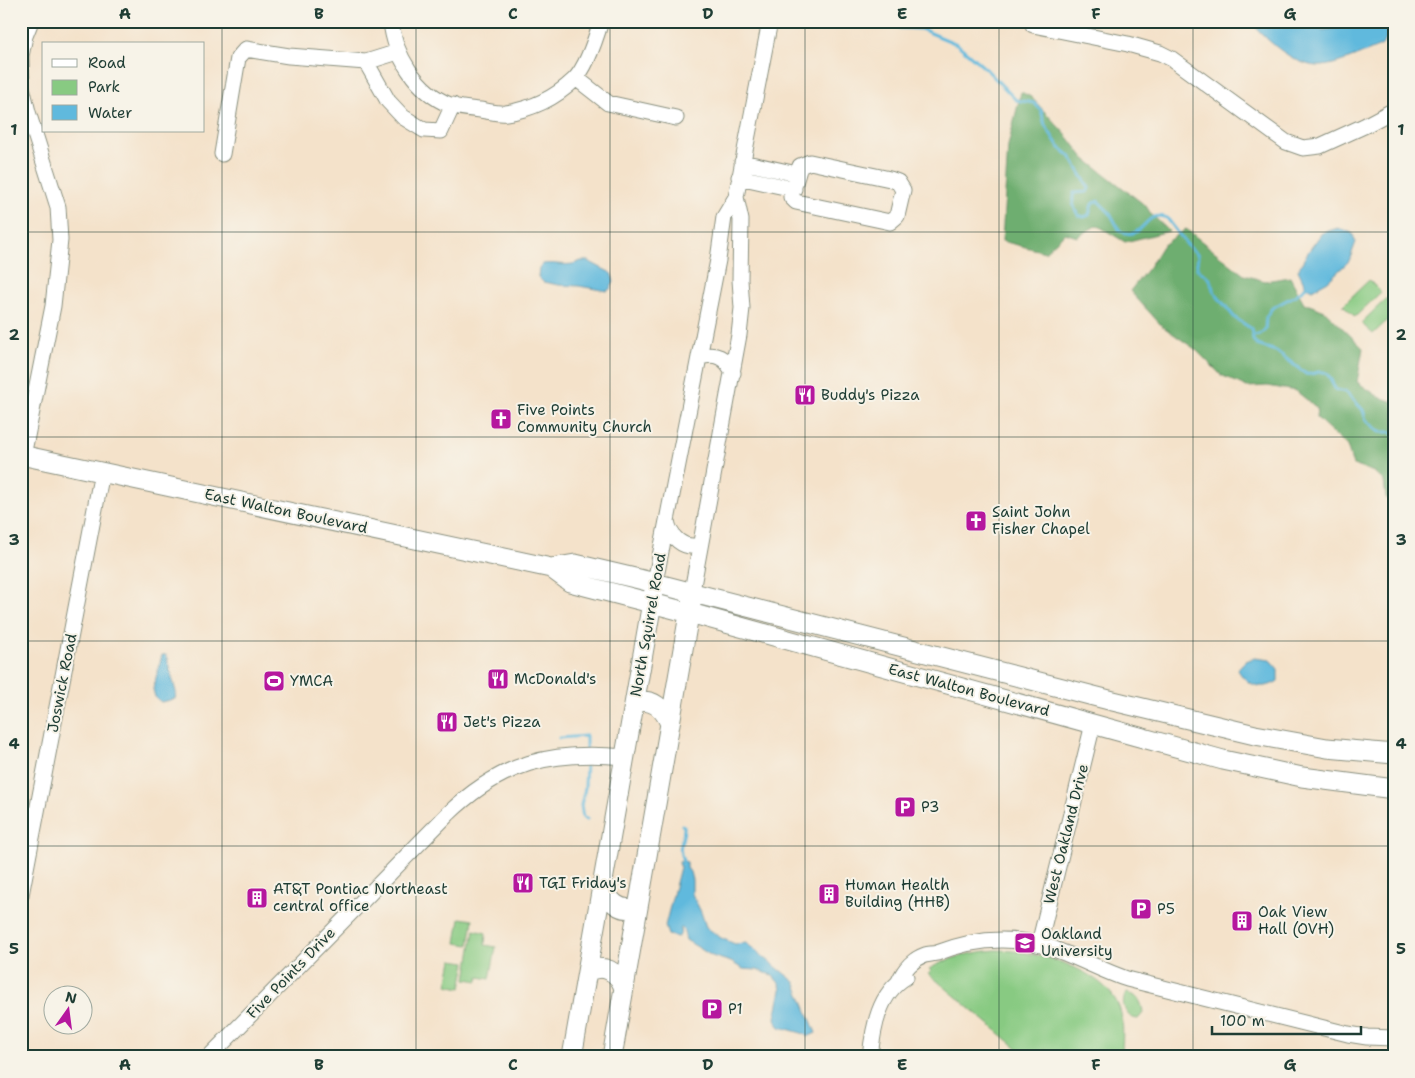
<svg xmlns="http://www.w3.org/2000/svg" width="1415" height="1078" font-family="'Shantell Sans',sans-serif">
<rect width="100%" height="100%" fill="#f7f3e8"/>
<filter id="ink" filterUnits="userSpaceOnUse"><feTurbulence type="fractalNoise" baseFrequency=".02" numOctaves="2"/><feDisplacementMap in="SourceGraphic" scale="10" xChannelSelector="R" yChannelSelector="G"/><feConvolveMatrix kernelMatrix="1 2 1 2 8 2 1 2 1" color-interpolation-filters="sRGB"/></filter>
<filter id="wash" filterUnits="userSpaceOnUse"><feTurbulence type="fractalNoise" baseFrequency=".0096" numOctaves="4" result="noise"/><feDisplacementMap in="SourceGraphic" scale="20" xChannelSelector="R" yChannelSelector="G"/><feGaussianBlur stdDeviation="1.12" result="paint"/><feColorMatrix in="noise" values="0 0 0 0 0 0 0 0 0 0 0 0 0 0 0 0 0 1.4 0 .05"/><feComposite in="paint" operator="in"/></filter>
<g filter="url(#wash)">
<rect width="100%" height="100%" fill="#f4e2ca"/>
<path fill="#88ca82" stroke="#54845b" d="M 1369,280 L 1381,292 L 1355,317 L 1343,305 Z
M 1387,298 L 1394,305 L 1394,314 L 1373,334 L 1361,323 Z
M 460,918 L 473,920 L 469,945 L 456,943 Z
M 474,930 L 486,933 L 485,945 L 496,947 L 490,979 L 479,977 L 478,981 L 466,979 Z
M 996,950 C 1033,950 1104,968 1119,1007 C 1125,1022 1122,1041 1122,1057 L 1049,1057 L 1051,1056 L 1051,1053 L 1046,1049 L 1040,1057 L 1028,1057 L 929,974 L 931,971 L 929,969 C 950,957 972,952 996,950 Z
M 452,960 L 466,962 L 461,988 L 447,985 Z
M 1127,993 C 1138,995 1142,1002 1143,1013 L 1138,1019 L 1132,1018 C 1124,1012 1120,1001 1127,993 Z"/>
<path fill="#6eae70" stroke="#467652" d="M 1021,92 L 1031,97 L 1068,137 L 1084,158 L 1146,206 L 1151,214 L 1169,231 L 1125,242 L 1097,225 L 1077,237 L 1065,233 L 1045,252 L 1002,241 L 1008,146 Z
M 1186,229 L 1244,275 L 1265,281 L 1290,277 L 1304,303 L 1325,311 L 1363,348 L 1357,382 L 1379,397 L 1394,402 L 1394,512 L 1386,497 L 1384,481 L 1374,472 L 1353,465 L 1347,446 L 1316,417 L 1317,408 L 1296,391 L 1268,386 L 1247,387 L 1221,375 L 1195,349 L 1162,326 L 1130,291 L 1149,267 L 1162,246 Z"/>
<path fill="#60b9dd" stroke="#407b88" d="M 1254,21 L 1275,21 L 1324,30 L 1339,28 L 1351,21 L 1387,21 L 1386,40 L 1381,46 C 1365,52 1338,65 1322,66 C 1297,68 1267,41 1252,23 Z
M 1338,228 L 1352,233 L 1356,242 L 1349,261 L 1328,281 L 1312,290 L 1306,287 L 1298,270 L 1308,252 L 1322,233 Z
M 581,261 L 588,261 L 611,273 L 614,281 L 611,288 L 607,291 L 579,286 L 559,285 L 543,282 L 538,277 L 539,269 L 543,264 C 557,262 568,268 581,261 Z
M 162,655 L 166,655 L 176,692 L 175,699 L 161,702 L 155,697 L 153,689 Z
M 1255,658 L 1270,660 L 1278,669 L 1278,681 C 1263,691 1247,686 1238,670 C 1242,662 1247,660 1255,658 Z
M 683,861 L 687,862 L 687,868 L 690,872 L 692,880 L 692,894 L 701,912 L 706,927 L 721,938 L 735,944 L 746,943 L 795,982 L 816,1033 L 807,1037 L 805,1034 L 780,1027 L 777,1023 L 775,1018 L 781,990 L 780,984 L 772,975 L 757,970 L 743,969 L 731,962 L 712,956 L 686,940 L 683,928 L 681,928 L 680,935 L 677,937 L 668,935 L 665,926 L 680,867 L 679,862 Z"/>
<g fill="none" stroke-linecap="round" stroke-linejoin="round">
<path stroke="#60b9dd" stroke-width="3" d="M 879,21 L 900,28 L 921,29 L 957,44 L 987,70 L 1016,100 L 1034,103 L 1041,110 L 1045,125 L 1059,147 L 1070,156 L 1089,188 L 1087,192 L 1074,193 C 1071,200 1074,209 1078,215 L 1084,217 L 1089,215 L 1092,204 L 1098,201 L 1110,213 L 1120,231 C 1145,243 1143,208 1167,218 L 1188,246 L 1198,255 L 1197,268 L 1200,272 L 1206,275 L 1210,279 L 1214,292 L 1235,318 L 1252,329 L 1253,340 L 1257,345 L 1276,351 L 1306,374 C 1312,375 1313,373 1319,372 C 1330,370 1331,383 1336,390 L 1346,392 L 1349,395 L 1363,410 L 1366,420 L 1380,432 L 1391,432 L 1394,435
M 1253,335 L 1260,334 L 1265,330 L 1266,317 L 1272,308 L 1296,295 L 1306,287
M 559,738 L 586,736 L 586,752
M 586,761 L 585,788 L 581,805 L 583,818 L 587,819
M 682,825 L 684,826 C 685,840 676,844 683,861"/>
</g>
</g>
<g filter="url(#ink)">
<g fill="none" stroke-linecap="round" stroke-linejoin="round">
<g stroke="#8a907f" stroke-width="17">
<path id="minor" d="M 391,21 C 394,55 417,92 450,105 C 459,108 470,109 480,110 C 488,111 498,114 506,113 C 532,109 555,98 574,80 C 587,67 596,38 601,21
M 1033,25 L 1128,44 L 1160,53 L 1172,59 L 1286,142 L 1303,148 L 1320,146 L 1364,126 L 1394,110
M 366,62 L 388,101 L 403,117 L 424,130 L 441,131 L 453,105
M 576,78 L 608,103 L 676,118
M 222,154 L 238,58 L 246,49 L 289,56 L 366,62 L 398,52
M 742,162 L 797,174
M 810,162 L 890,179 L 898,182 L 903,190 L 897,216 L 890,222 L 796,202 L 791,197 L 800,166 Z
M 739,177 L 794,189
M 699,358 C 715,351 727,358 733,373
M 23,456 L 53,306 L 60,240 L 58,207 L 28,112 L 22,87 L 21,56 L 25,36 L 31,21
M 667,521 C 670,537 683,550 700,545
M 655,582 L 718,260 L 724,217 L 736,197 L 770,21
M 692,591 L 739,335 L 742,308 L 740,280 L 741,220 L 736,197
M 21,895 L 102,472
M 1039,944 L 1093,724
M 899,981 C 904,970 913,959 925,955 C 929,954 933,954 937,953 C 980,936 1024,935 1067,954 C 1087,962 1106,972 1127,979 L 1348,1034 L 1367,1037 L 1394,1038
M 209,1057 L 448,814 C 502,762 551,750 625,757
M 870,1057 C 873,1028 879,993 906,977"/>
</g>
<g stroke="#8a907f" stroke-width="21">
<path id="major" d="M 21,455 L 551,568 L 575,564 L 639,579 L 1113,701 L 1255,735 L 1327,748 L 1394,754
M 551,568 L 570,582 L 690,613 L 1223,760 L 1302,777 L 1394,789
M 635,702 C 653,698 664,708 670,724
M 603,884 C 607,901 621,914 638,906
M 587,972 C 603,963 618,971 624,988
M 572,1057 L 654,591
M 612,1057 L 691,603"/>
</g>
<use href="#minor" stroke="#fff" stroke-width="15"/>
<use href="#major" stroke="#fff" stroke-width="19"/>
</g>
</g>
<path fill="none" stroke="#1f3d34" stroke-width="1" stroke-opacity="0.55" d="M 222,21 L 222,1057M 416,21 L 416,1057M 610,21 L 610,1057M 805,21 L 805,1057M 999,21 L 999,1057M 1193,21 L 1193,1057M 21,232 L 1394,232M 21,437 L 1394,437M 21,641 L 1394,641M 21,846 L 1394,846"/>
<defs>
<g id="restaurant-square" transform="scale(1.125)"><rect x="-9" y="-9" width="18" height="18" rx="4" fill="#b5179e" stroke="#f7f3e8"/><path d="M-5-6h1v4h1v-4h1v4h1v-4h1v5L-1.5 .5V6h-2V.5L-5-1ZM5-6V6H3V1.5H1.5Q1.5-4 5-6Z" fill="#fff"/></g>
<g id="church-square" transform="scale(1.125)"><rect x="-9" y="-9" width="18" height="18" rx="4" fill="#b5179e" stroke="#f7f3e8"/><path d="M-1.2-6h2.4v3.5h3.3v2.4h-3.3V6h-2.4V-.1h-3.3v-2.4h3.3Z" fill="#fff"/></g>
<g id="stadium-square" transform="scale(1.125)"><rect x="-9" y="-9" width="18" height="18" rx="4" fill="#b5179e" stroke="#f7f3e8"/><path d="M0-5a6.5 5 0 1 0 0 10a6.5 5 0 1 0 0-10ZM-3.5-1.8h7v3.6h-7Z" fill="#fff"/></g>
<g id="parking-square" transform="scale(1.125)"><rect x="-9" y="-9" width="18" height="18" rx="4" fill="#b5179e" stroke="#f7f3e8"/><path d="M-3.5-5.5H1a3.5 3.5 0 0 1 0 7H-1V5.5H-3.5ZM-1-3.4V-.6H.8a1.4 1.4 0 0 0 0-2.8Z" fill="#fff"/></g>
<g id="building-square" transform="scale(1.125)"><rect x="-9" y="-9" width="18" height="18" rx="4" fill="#b5179e" stroke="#f7f3e8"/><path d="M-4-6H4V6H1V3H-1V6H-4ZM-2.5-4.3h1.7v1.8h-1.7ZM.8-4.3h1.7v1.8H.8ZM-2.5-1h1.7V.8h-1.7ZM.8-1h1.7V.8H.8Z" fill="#fff"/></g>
<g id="university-square" transform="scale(1.125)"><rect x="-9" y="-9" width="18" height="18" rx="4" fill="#b5179e" stroke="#f7f3e8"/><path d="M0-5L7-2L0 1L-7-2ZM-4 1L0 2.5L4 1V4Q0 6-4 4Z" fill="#fff"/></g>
</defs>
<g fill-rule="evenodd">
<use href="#restaurant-square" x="805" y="395"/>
<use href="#church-square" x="501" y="419"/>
<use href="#church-square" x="976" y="521"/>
<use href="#restaurant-square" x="498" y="679"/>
<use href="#stadium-square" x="274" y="681"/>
<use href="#restaurant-square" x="447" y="722"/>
<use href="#parking-square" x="905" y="807"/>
<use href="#restaurant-square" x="523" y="883"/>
<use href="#building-square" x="829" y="894"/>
<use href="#building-square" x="257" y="898"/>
<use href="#parking-square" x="1141" y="909"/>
<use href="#building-square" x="1242" y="921"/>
<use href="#university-square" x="1025" y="943"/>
<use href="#parking-square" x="712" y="1009"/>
</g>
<g text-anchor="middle" stroke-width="4" stroke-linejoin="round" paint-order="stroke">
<g font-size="15" fill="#1f3d34" stroke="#f7f3e8" text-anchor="start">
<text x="821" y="400">Buddy's Pizza</text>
<text x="517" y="415">Five Points<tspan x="517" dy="17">Community Church</tspan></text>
<text x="992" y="517">Saint John<tspan x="992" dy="17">Fisher Chapel</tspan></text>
<text x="514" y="684">McDonald's</text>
<text x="290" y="686">YMCA</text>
<text x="463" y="727">Jet's Pizza</text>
<text x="921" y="812">P3</text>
<text x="539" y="888">TGI Friday's</text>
<text x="845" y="890">Human Health<tspan x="845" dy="17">Building (HHB)</tspan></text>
<text x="273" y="894">AT&amp;T Pontiac Northeast<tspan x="273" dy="17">central office</tspan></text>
<text x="1157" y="914">P5</text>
<text x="1258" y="917">Oak View<tspan x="1258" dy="17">Hall (OVH)</tspan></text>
<text x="1041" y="939">Oakland<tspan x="1041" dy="17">University</tspan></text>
<text x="728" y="1014">P1</text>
</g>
<g font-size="15" fill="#1f3d34" stroke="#f7f3e8">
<text transform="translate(286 511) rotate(12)" y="5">East Walton Boulevard</text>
<text transform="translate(648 625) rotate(-80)" y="5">North Squirrel Road</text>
<text transform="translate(62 683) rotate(-79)" y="5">Joswick Road</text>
<text transform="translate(969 690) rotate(15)" y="5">East Walton Boulevard</text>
<text transform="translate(1066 834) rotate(-76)" y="5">West Oakland Drive</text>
<text transform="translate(291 973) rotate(-46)" y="5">Five Points Drive</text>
</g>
</g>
<rect width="1415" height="1078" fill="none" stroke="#f7f3e8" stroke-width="55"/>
<rect x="42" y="42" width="162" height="90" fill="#f7f3e8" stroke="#a1aaa0"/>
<rect x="52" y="59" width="25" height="8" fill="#ffffff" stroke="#a1aaa0"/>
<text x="88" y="68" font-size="15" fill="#1f3d34">Road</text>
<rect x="52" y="80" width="25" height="15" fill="#88ca82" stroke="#a1aaa0"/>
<text x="88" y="92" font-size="15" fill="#1f3d34">Park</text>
<rect x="52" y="105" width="25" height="15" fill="#60b9dd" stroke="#a1aaa0"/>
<text x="88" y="118" font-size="15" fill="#1f3d34">Water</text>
<g transform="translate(68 1010) rotate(14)"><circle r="24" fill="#f7f3e8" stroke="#a1aaa0"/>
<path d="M0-4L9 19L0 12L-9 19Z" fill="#b5179e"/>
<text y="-8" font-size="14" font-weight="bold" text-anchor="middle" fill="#1f3d34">N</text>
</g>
<path d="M1212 1026v8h149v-8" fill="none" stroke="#1f3d34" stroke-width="2.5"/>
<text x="1220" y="1026" font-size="15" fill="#1f3d34" stroke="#f7f3e8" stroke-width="4" paint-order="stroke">100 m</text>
<rect x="28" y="28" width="1360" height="1022" fill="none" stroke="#1f3d34" stroke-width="2"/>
<g font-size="16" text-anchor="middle" font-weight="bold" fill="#1f3d34">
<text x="125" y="19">A</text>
<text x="319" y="19">B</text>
<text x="513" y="19">C</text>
<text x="708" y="19">D</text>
<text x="902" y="19">E</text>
<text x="1096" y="19">F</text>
<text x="1290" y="19">G</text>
<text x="14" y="135">1</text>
<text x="1401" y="135">1</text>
<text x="14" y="340">2</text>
<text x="1401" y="340">2</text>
<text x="14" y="545">3</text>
<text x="1401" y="545">3</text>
<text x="14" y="749">4</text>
<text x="1401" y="749">4</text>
<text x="14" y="954">5</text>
<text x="1401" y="954">5</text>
<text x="125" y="1070">A</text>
<text x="319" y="1070">B</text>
<text x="513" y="1070">C</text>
<text x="708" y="1070">D</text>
<text x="902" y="1070">E</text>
<text x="1096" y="1070">F</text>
<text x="1290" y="1070">G</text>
</g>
</svg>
